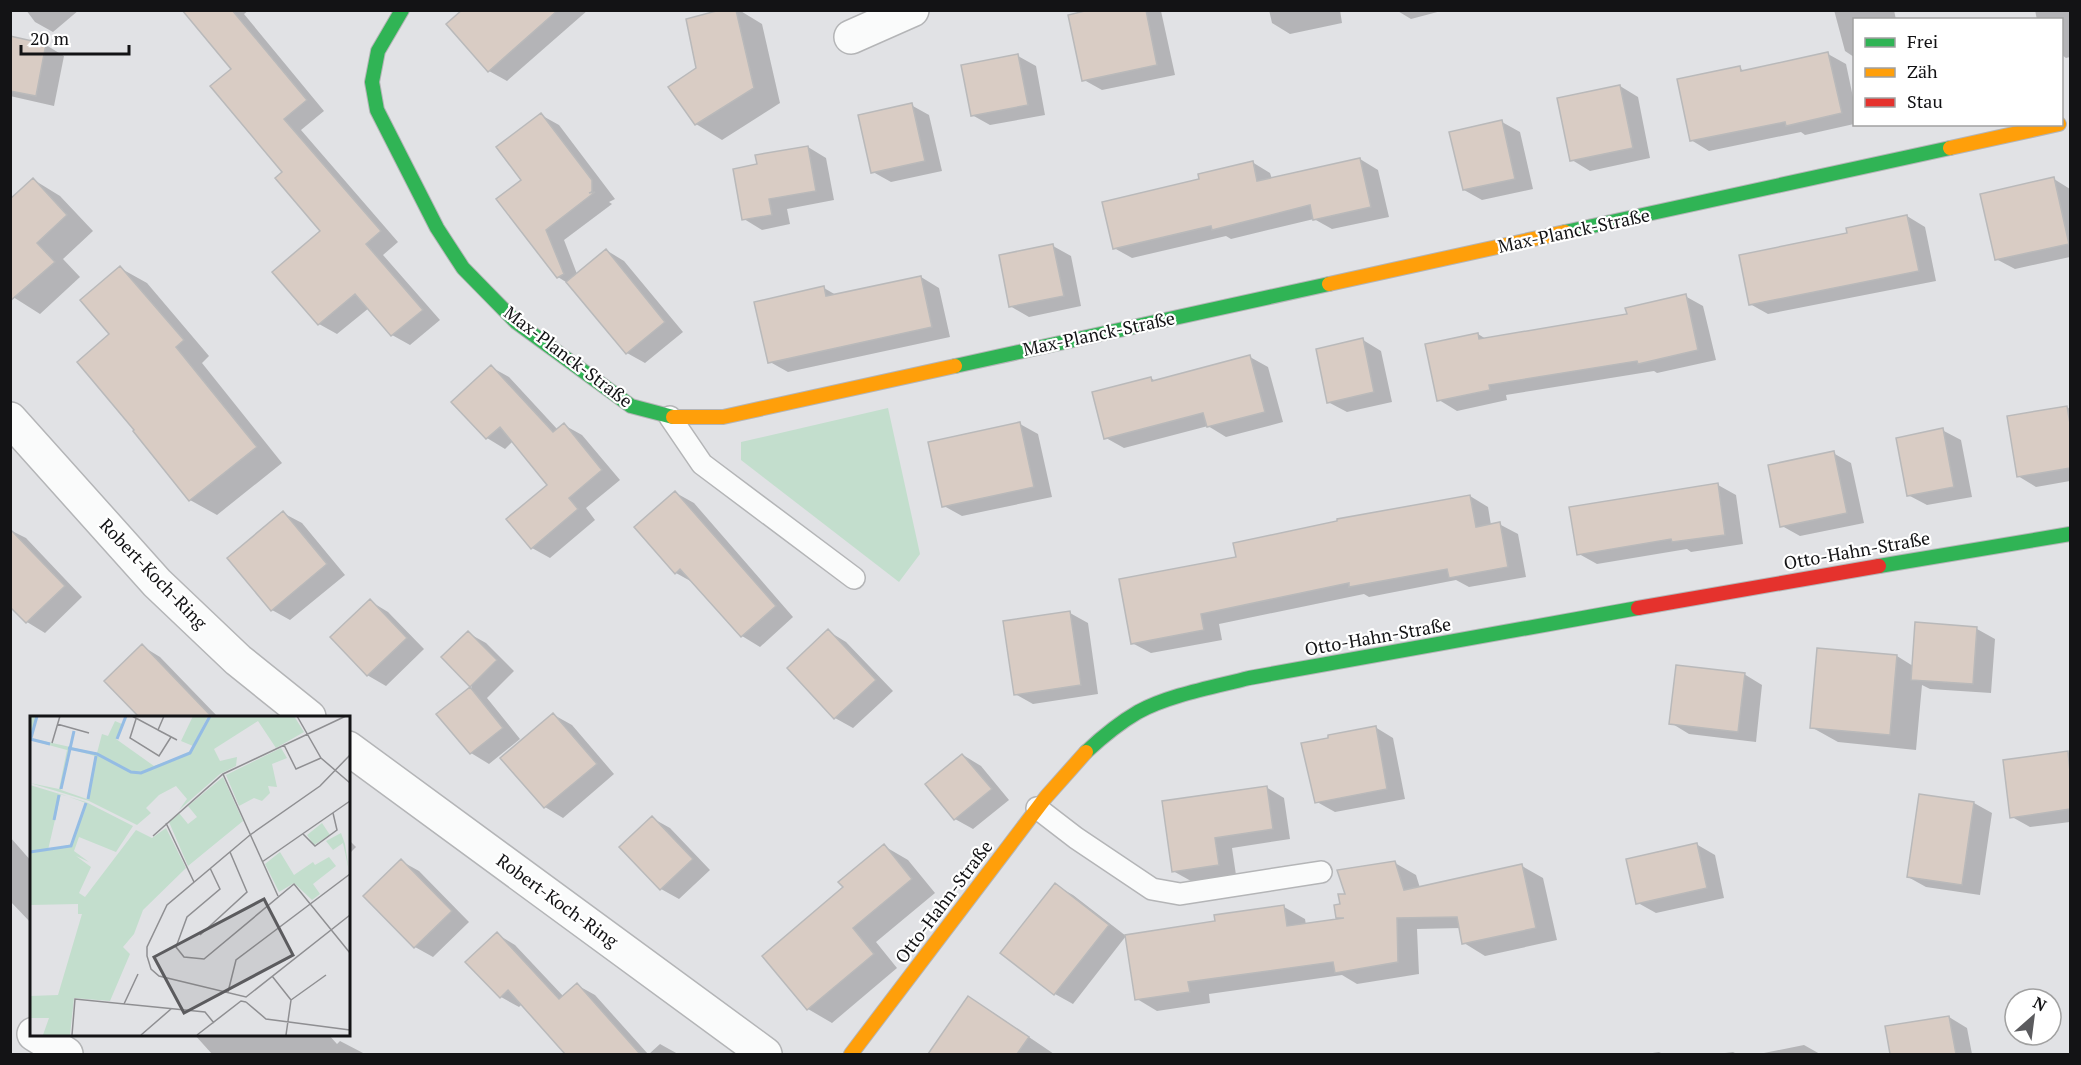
<svg xmlns="http://www.w3.org/2000/svg" width="2081" height="1065" font-family="'PT Serif',serif">
<rect width="100%" height="100%" fill="#e1e2e5"/>
<path fill="#c3decd" d="M 888,408 L 920,554 L 899,582 L 741,460 L 741,442 Z"/>
<path fill="#0003" d="M 26,10 L 79,10 L 53,32 L 35,22 Z
M 184,10 L 249,10 L 244,14 L 324,111 L 301,130 L 398,242 L 383,255 L 440,320 L 410,345 L 392,335 L 369,308 L 337,334 L 319,324 L 274,273 L 322,231 L 284,172 L 233,69 Z
M 464,10 L 588,10 L 507,81 L 489,71 Z
M 727,10 L 739,10 L 762,24 L 780,103 L 722,140 L 696,124 L 698,68 Z
M 1097,10 L 1161,11 L 1175,75 L 1102,90 L 1084,80 Z
M 1269,10 L 1340,10 L 1342,23 L 1290,34 L 1272,23 Z
M 1396,10 L 1445,10 L 1411,19 Z
M 1834,10 L 1894,10 L 1896,20 L 1854,20 L 1854,57 L 1845,51 Z
M 2035,10 L 2070,10 L 2070,57 L 2066,58 L 2062,55 L 2062,20 L 2037,20 Z
M 10,38 L 46,45 L 64,56 L 54,106 L 10,96 Z
M 1828,54 L 1846,64 L 1854,102 L 1854,124 L 1805,135 L 1801,132 L 1709,151 L 1691,140 L 1739,68 L 1746,72 Z
M 1018,56 L 1036,66 L 1045,115 L 990,125 L 972,115 Z
M 1620,86 L 1638,97 L 1650,158 L 1590,171 L 1572,160 Z
M 911,105 L 929,115 L 942,171 L 891,182 L 873,172 Z
M 541,115 L 559,125 L 615,199 L 609,202 L 612,204 L 564,240 L 577,274 L 606,250 L 624,261 L 683,332 L 645,363 L 627,353 L 569,284 L 558,277 L 524,180 Z
M 1502,122 L 1520,132 L 1533,189 L 1482,200 L 1464,190 Z
M 808,147 L 826,158 L 834,200 L 787,209 L 790,224 L 762,230 L 744,219 L 759,166 Z
M 1360,159 L 1378,170 L 1389,217 L 1332,229 L 1314,219 L 1231,239 L 1226,236 L 1132,258 L 1114,248 L 1201,180 L 1252,162 L 1270,173 L 1272,179 Z
M 2054,179 L 2070,189 L 2070,257 L 2015,269 L 1996,259 Z
M 34,180 L 60,196 L 93,231 L 63,259 L 80,277 L 40,314 L 10,295 Z
M 1907,216 L 1925,227 L 1936,281 L 1768,314 L 1750,304 Z
M 1053,246 L 1071,256 L 1081,306 L 1029,317 L 1010,306 Z
M 120,268 L 147,283 L 209,356 L 202,363 L 282,463 L 217,515 L 190,500 L 111,335 Z
M 921,277 L 939,288 L 950,337 L 788,372 L 770,362 L 824,288 L 836,295 Z
M 1685,296 L 1703,306 L 1716,360 L 1657,373 L 1654,371 L 1506,395 L 1507,400 L 1457,411 L 1439,400 L 1478,334 L 1486,339 L 1628,315 Z
M 1363,340 L 1381,351 L 1392,402 L 1347,412 L 1328,402 Z
M 1250,357 L 1268,367 L 1283,422 L 1226,437 L 1208,426 L 1124,448 L 1106,438 L 1150,378 L 1156,381 Z
M 491,367 L 509,377 L 558,430 L 564,425 L 582,435 L 620,480 L 586,508 L 595,520 L 550,558 L 532,548 L 549,485 L 513,441 L 505,449 L 487,438 L 453,402 Z
M 2067,407 L 2070,409 L 2070,481 L 2036,487 L 2018,476 Z
M 1020,424 L 1038,434 L 1052,497 L 962,516 L 944,506 Z
M 1942,430 L 1961,440 L 1972,497 L 1927,505 L 1908,495 Z
M 1833,453 L 1851,463 L 1864,523 L 1800,536 L 1782,526 Z
M 1718,485 L 1736,495 L 1743,544 L 1691,552 L 1687,549 L 1597,564 L 1579,554 Z
M 676,493 L 694,503 L 793,617 L 760,647 L 742,636 L 694,583 L 676,573 Z
M 1470,496 L 1488,507 L 1491,525 L 1499,524 L 1518,534 L 1526,577 L 1469,587 L 1456,580 L 1369,597 L 1364,594 L 1219,624 L 1222,640 L 1151,653 L 1132,643 L 1237,558 Z
M 283,513 L 302,523 L 345,575 L 290,620 L 272,610 Z
M 10,530 L 26,538 L 82,597 L 45,633 L 27,622 L 10,605 Z
M 370,601 L 388,612 L 424,649 L 386,686 L 367,675 Z
M 1070,613 L 1088,623 L 1098,694 L 1033,704 L 1015,694 Z
M 1977,629 L 1995,639 L 1991,693 L 1930,689 L 1922,685 L 1916,750 L 1838,742 L 1811,727 L 1897,656 L 1913,666 Z
M 828,631 L 846,642 L 893,691 L 853,728 L 835,718 Z
M 468,633 L 486,643 L 514,671 L 487,698 L 520,739 L 489,764 L 471,753 L 439,714 L 472,687 L 443,657 Z
M 142,646 L 160,657 L 218,717 L 141,717 Z
M 1744,674 L 1762,685 L 1756,742 L 1689,734 L 1671,723 Z
M 554,715 L 572,725 L 614,774 L 563,818 L 545,807 Z
M 1375,727 L 1393,738 L 1405,799 L 1335,812 L 1317,802 L 1330,740 Z
M 2067,753 L 2070,754 L 2070,822 L 2030,827 L 2012,817 Z
M 963,755 L 981,766 L 1009,800 L 973,829 L 955,819 Z
M 1266,787 L 1284,798 L 1290,839 L 1232,848 L 1236,875 L 1191,881 L 1173,871 Z
M 1974,803 L 1992,813 L 1980,895 L 1926,887 L 1908,877 Z
M 652,818 L 670,828 L 710,870 L 679,899 L 661,889 L 621,847 Z
M 10,837 L 32,862 L 32,924 L 10,901 Z
M 348,839 L 356,847 L 348,855 Z
M 1696,844 L 1715,855 L 1724,898 L 1656,913 L 1638,903 Z
M 884,846 L 908,860 L 935,893 L 876,942 L 897,968 L 832,1023 L 808,1009 L 764,956 L 845,888 Z
M 401,861 L 419,871 L 469,922 L 433,957 L 415,947 Z
M 1395,863 L 1416,875 L 1420,888 L 1522,866 L 1543,878 L 1557,940 L 1485,956 L 1464,943 L 1461,928 L 1417,929 L 1419,974 L 1357,984 L 1342,975 L 1209,994 L 1210,1003 L 1157,1011 L 1137,999 L 1216,923 L 1284,907 L 1305,919 L 1306,925 L 1342,920 L 1337,918 L 1347,896 Z
M 1055,885 L 1073,895 L 1126,936 L 1073,1004 L 1055,994 L 1002,953 Z
M 497,934 L 515,945 L 564,997 L 577,985 L 595,995 L 648,1054 L 567,1054 L 522,1004 L 519,1007 L 501,997 Z
M 969,998 L 995,1014 L 1054,1054 L 930,1054 Z
M 1949,1017 L 1967,1028 L 1972,1054 L 1891,1054 L 1887,1027 Z
M 194,1034 L 328,1034 L 337,1044 L 340,1041 L 365,1054 L 212,1054 Z
M 660,1044 L 678,1054 L 649,1054 Z
M 1804,1045 L 1820,1054 L 1759,1054 Z
M 1659,1052 L 1663,1054 L 1646,1054 Z
M 1733,1052 L 1737,1054 L 1717,1054 Z"/>
<path fill="#d9ccc4" stroke="#b9b9ba" stroke-width="1.5" d="M 182,10 L 232,10 L 307,100 L 284,119 L 381,231 L 366,244 L 423,310 L 391,336 L 355,294 L 318,325 L 272,272 L 320,231 L 275,178 L 282,172 L 210,86 L 231,69 Z
M 462,10 L 558,10 L 488,72 L 446,24 Z
M 720,10 L 736,10 L 754,88 L 695,125 L 668,87 L 696,68 L 686,19 Z
M 1089,10 L 1146,10 L 1157,65 L 1082,81 L 1068,15 Z
M 10,36 L 46,44 L 36,96 L 10,91 Z
M 1828,52 L 1842,113 L 1786,126 L 1785,122 L 1690,141 L 1677,79 L 1740,66 L 1741,71 Z
M 1018,54 L 1028,105 L 971,116 L 961,65 Z
M 1620,85 L 1633,148 L 1570,161 L 1557,98 Z
M 912,103 L 925,161 L 871,173 L 858,115 Z
M 541,113 L 592,180 L 592,192 L 589,193 L 595,192 L 546,230 L 564,274 L 557,278 L 496,199 L 521,180 L 496,147 Z
M 1502,120 L 1515,179 L 1463,190 L 1449,132 Z
M 808,146 L 816,191 L 769,199 L 772,215 L 742,220 L 733,169 L 757,164 L 755,155 Z
M 1360,158 L 1371,207 L 1313,220 L 1310,205 L 1212,230 L 1211,226 L 1113,249 L 1102,202 L 1199,179 L 1198,174 L 1253,161 L 1257,181 Z
M 2054,177 L 2069,244 L 1995,260 L 1980,194 Z
M 33,178 L 67,215 L 37,243 L 55,262 L 10,301 L 10,199 Z
M 1907,215 L 1919,271 L 1749,305 L 1739,255 L 1847,233 L 1846,228 Z
M 1053,244 L 1064,296 L 1009,307 L 999,255 Z
M 606,249 L 665,322 L 626,354 L 566,282 Z
M 120,266 L 184,340 L 176,347 L 257,447 L 189,501 L 133,431 L 134,430 L 77,362 L 109,334 L 80,300 Z
M 921,276 L 932,327 L 768,363 L 754,302 L 824,286 L 826,296 Z
M 1686,294 L 1698,350 L 1638,364 L 1637,361 L 1489,385 L 1490,390 L 1437,401 L 1425,344 L 1478,333 L 1479,339 L 1627,314 L 1625,308 Z
M 1363,338 L 1374,392 L 1327,403 L 1316,349 Z
M 1250,355 L 1265,412 L 1207,427 L 1203,413 L 1104,439 L 1092,392 L 1151,377 L 1152,381 Z
M 491,365 L 553,432 L 564,423 L 602,470 L 569,498 L 578,509 L 531,549 L 506,519 L 547,485 L 500,427 L 486,439 L 451,402 Z
M 2067,406 L 2070,424 L 2070,468 L 2017,477 L 2007,416 Z
M 1020,422 L 1034,487 L 942,507 L 928,442 Z
M 1943,428 L 1954,487 L 1907,496 L 1896,438 Z
M 1834,451 L 1847,513 L 1780,527 L 1768,465 Z
M 1718,483 L 1725,535 L 1672,542 L 1671,539 L 1577,555 L 1569,507 Z
M 675,491 L 776,606 L 741,637 L 680,569 L 675,574 L 634,527 Z
M 1470,495 L 1476,527 L 1500,522 L 1508,567 L 1449,578 L 1447,569 L 1349,587 L 1349,583 L 1201,614 L 1204,630 L 1131,644 L 1119,579 L 1236,557 L 1233,543 L 1337,521 L 1337,519 Z
M 283,511 L 327,564 L 271,611 L 227,558 Z
M 10,529 L 65,586 L 26,623 L 10,607 Z
M 370,599 L 407,638 L 367,676 L 330,637 Z
M 1070,611 L 1081,685 L 1014,695 L 1003,621 Z
M 1915,622 L 1977,627 L 1973,684 L 1911,680 Z
M 828,629 L 876,680 L 834,719 L 787,668 Z
M 468,631 L 497,660 L 470,687 L 441,657 Z
M 142,644 L 212,717 L 139,717 L 104,681 Z
M 1817,648 L 1897,655 L 1890,735 L 1810,728 Z
M 1676,665 L 1745,673 L 1738,732 L 1669,724 Z
M 470,687 L 503,728 L 470,754 L 436,714 Z
M 553,713 L 597,764 L 544,808 L 500,758 Z
M 1376,726 L 1387,789 L 1315,803 L 1301,743 L 1328,738 L 1328,735 Z
M 2068,751 L 2070,772 L 2070,809 L 2010,818 L 2003,760 Z
M 962,754 L 992,789 L 954,820 L 925,784 Z
M 1267,786 L 1273,829 L 1215,838 L 1219,865 L 1172,872 L 1162,801 Z
M 1919,794 L 1974,802 L 1962,885 L 1907,877 Z
M 652,816 L 693,859 L 660,890 L 619,847 Z
M 1697,843 L 1707,888 L 1636,904 L 1626,859 Z
M 884,844 L 912,879 L 853,928 L 874,954 L 807,1010 L 762,956 L 843,887 L 838,882 Z
M 401,859 L 452,911 L 414,948 L 363,896 Z
M 1395,861 L 1404,890 L 1522,864 L 1536,928 L 1462,944 L 1457,917 L 1397,918 L 1398,962 L 1335,973 L 1333,962 L 1188,982 L 1190,992 L 1135,1000 L 1125,935 L 1215,921 L 1214,915 L 1284,905 L 1287,926 L 1344,918 L 1336,918 L 1334,905 L 1340,904 L 1338,894 L 1345,894 L 1337,870 Z
M 1055,883 L 1109,925 L 1054,995 L 1000,953 Z
M 497,932 L 559,999 L 577,983 L 640,1054 L 565,1054 L 508,990 L 500,998 L 465,962 Z
M 968,996 L 1029,1037 L 1017,1054 L 928,1054 Z
M 1949,1016 L 1956,1054 L 1890,1054 L 1885,1026 Z"/>
<g fill="none" stroke-linecap="round" stroke-linejoin="round">
<g stroke="#b4b5b7" stroke-width="24">
<path id="lane" d="M 670,417 L 702,464 L 854,578
M 1037,808 L 1076,838 L 1152,889 L 1180,894 L 1321,872"/>
</g>
<g stroke="#b4b5b7" stroke-width="36">
<path id="street" d="M 851,37 L 912,10
M 10,419 L 157,583 L 238,660 L 309,717
M 348,748 L 765,1054
M 34,1034 L 66,1054"/>
</g>
<g stroke="#b4b5b7" stroke-width="16">
<path id="fast" d="M 402,10 L 378,51 L 372,82 L 377,110 L 437,228 L 463,268 L 516,322 L 631,406 L 673,417
M 1565,232 L 1950,148
M 955,366 L 1329,284
M 1879,566 L 2070,534
M 1086,752 C 1101,738 1119,723 1138,712 C 1169,695 1214,687 1249,678 L 1638,608"/>
</g>
<g stroke="#b4b5b7" stroke-width="16">
<path id="slow" d="M 1950,148 L 2059,124
M 1329,284 L 1565,232
M 673,417 L 723,417 L 955,366
M 851,1054 L 1046,797 L 1086,752"/>
</g>
<g stroke="#b4b5b7" stroke-width="16">
<path id="jam" d="M 1638,608 L 1879,566"/>
</g>
<use href="#lane" stroke="#fafbfb" stroke-width="21"/>
<use href="#street" stroke="#fafbfb" stroke-width="33"/>
<use href="#fast" stroke="#30b455" stroke-width="14"/>
<use href="#slow" stroke="#ff9f0a" stroke-width="14"/>
<use href="#jam" stroke="#e5322d" stroke-width="14"/>
</g>
<g text-anchor="middle" stroke-width="4.5" stroke-linejoin="round" paint-order="stroke">
<g font-size="18" fill="#131315" stroke="#fff">
<text transform="translate(1574 231) rotate(-12)" y="6">Max-Planck-Straße</text>
<text transform="translate(1099 334) rotate(-12)" y="6">Max-Planck-Straße</text>
<text transform="translate(568 357) rotate(37)" y="6">Max-Planck-Straße</text>
<text transform="translate(1857 551) rotate(-10)" y="6">Otto-Hahn-Straße</text>
<text transform="translate(153 574) rotate(46)" y="6">Robert-Koch-Ring</text>
<text transform="translate(1378 637) rotate(-10)" y="6">Otto-Hahn-Straße</text>
<text transform="translate(557 901) rotate(36)" y="6">Robert-Koch-Ring</text>
<text transform="translate(944 902) rotate(-53)" y="6">Otto-Hahn-Straße</text>
</g>
</g>
<g transform="translate(30 716)">
<rect width="320" height="320" fill="#e1e2e5"/>
<path d="M 0,0 L 8,0 L 0,22 L 67,37 L 72,18 L 78,20 L 85,5 L 92,8 L 86,23 L 124,50 L 161,37 L 180,0 L 264,0 L 274,16 L 246,32 L 228,5 L 184,33 L 190,45 L 207,41 L 206,50 L 190,58 L 149,94 L 157,83 L 146,70 L 129,79 L 116,92 L 121,97 L 107,109 L 59,85 L 0,67 L 29,73 L 37,34 L 0,24 ZM 40,33 L 65,40 L 57,83 L 31,74 ZM 163,0 L 178,0 L 163,30 L 151,25 ZM 251,32 L 257,42 L 242,48 L 247,71 L 238,70 L 240,77 L 232,85 L 224,82 L 209,90 L 196,59 ZM 193,61 L 213,105 L 158,150 L 139,106 L 149,97 L 158,108 L 167,101 L 158,90 ZM 0,69 L 56,86 L 103,110 L 86,136 L 49,121 L 44,135 L 59,146 L 46,140 L 61,151 L 49,177 L 55,181 L 106,114 L 122,122 L 136,112 L 156,152 L 113,194 L 104,218 L 93,231 L 100,238 L 80,285 L 44,282 L 40,319 L 13,319 L 19,302 L 0,302 L 0,280 L 28,279 L 52,198 L 48,198 L 48,188 L 0,189 ZM 31,78 L 56,87 L 42,128 L 18,134 ZM 292,107 L 300,119 L 284,129 L 277,119 ZM 311,117 L 315,128 L 319,155 L 313,127 L 303,134 L 296,125 ZM 250,136 L 264,159 L 283,146 L 285,149 L 299,141 L 306,150 L 283,168 L 290,178 L 282,184 L 264,167 L 249,176 L 235,148 Z" fill="#c3decd" fill-rule="evenodd"/>
<path fill="none" stroke="#94bce4" stroke-width="3" d="M 1,22 L 7,0M 0,23 L 20,28M 87,23 L 96,0M 38,32 L 67,38 L 101,56 L 111,57 L 160,37 L 180,0M 31,73 L 44,15M 58,83 L 66,40M 24,104 L 29,79M 0,136 L 41,130 L 56,87"/>
<path fill="none" stroke="#8f8f92" stroke-width="1.5" d="M 102,0 L 128,14 L 134,0M 267,0 L 291,42 L 320,67M 106,3 L 100,22 L 129,40 L 141,21M 27,8 L 59,17M 128,14 L 147,24M 22,27 L 30,0M 254,29 L 266,53 L 291,42M 320,39 L 290,70 L 220,119 L 137,189 L 117,231 L 117,240 L 121,253 L 129,260 L 216,281 L 320,199M 193,58 L 248,180M 136,107 L 164,166M 273,118 L 285,130 L 307,114 L 303,97M 123,120 L 193,58 L 316,0M 232,146 L 320,85M 180,152 L 190,173 L 157,201 L 146,231 L 154,241 L 174,243 L 264,168 L 320,237M 170,219 L 217,176 L 200,136M 242,260 L 261,284 L 256,319M 198,276 L 206,244 L 320,158M 261,284 L 296,259M 216,286 L 236,303 L 320,314M 94,288 L 108,258M 42,319 L 45,283 L 175,296 L 184,307M 111,319 L 141,293M 167,319 L 211,285 L 216,286"/>
<path fill="#5b5b5e" fill-opacity="0.15" stroke="#5b5b5e" stroke-width="3" d="M 234,183 L 263,239 L 154,297 L 124,241 Z"/>
<rect width="320" height="320" fill="none" stroke="#131315" stroke-width="3"/>
</g>
<rect width="2081" height="1065" fill="none" stroke="#131315" stroke-width="24"/>
<rect x="1853" y="18" width="210" height="108" fill="#ffffff" stroke="#a1a1a1" stroke-width="1.5"/>
<rect x="1865" y="38" width="30" height="9" fill="#30b455" stroke="#a1a1a1" stroke-width="1.5"/>
<text x="1907" y="48" font-size="18" fill="#131315">Frei</text>
<rect x="1865" y="68" width="30" height="9" fill="#ff9f0a" stroke="#a1a1a1" stroke-width="1.5"/>
<text x="1907" y="78" font-size="18" fill="#131315">Zäh</text>
<rect x="1865" y="98" width="30" height="9" fill="#e5322d" stroke="#a1a1a1" stroke-width="1.5"/>
<text x="1907" y="108" font-size="18" fill="#131315">Stau</text>
<g transform="translate(2033 1017) rotate(28)"><circle r="28" fill="#ffffff" stroke="#a1a1a1" stroke-width="1.5"/>
<path d="M0-4.5L10 22L0 15L-10 22Z" fill="#5b5b5e"/>
<text y="-9" font-size="16" font-weight="bold" text-anchor="middle" fill="#131315">N</text>
</g>
<path d="M21 45v9h108v-9" fill="none" stroke="#131315" stroke-width="3"/>
<text x="30" y="45" font-size="18" fill="#131315" stroke="#ffffff" stroke-width="4.5" paint-order="stroke">20 m</text>
</svg>
